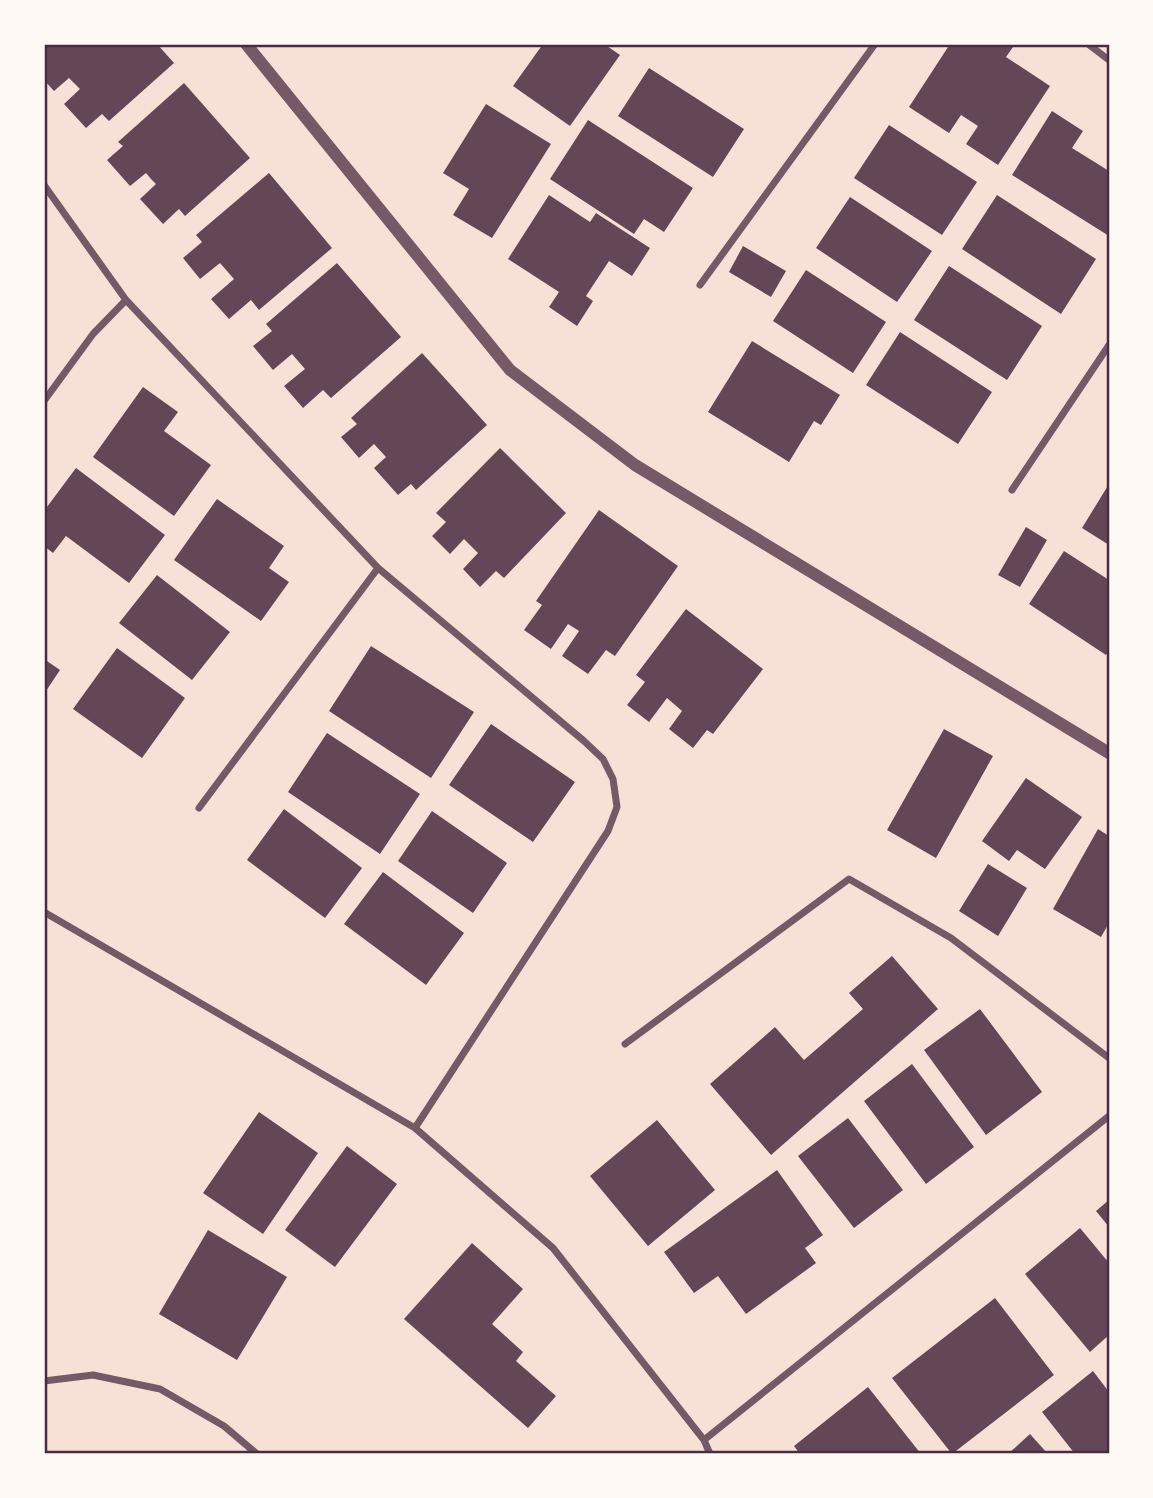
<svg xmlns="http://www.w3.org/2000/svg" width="1153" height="1498" font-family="'Varela Round',sans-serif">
<rect width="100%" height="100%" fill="#f7e1d7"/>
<path fill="#644757" d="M 44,44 L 157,44 L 174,63 L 109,121 L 102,114 L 86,128 L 64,104 L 80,89 L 69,78 L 54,91 L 44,80 L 44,53 L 46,51 L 44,49 Z
M 543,44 L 604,44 L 620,55 L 570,126 L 513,86 Z
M 950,44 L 1008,44 L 1013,47 L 1006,57 L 1050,86 L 998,165 L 966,144 L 978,126 L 961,115 L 949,133 L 909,107 Z
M 649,68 L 744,129 L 713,177 L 618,116 Z
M 184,83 L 250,158 L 185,216 L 179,209 L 163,224 L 140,199 L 156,184 L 151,179 L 146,173 L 130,186 L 107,160 L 123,146 L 118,142 Z
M 486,104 L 551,144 L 492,238 L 453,215 L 469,189 L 443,173 Z
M 1052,111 L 1083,131 L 1072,148 L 1109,171 L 1109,236 L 1012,175 Z
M 588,120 L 693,188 L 664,232 L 644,219 L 634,234 L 550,179 Z
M 889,125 L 977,182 L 942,235 L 854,178 Z
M 269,173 L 332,248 L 259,310 L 251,300 L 229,319 L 211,299 L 234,279 L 220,263 L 200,279 L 183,258 L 202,242 L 196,235 Z
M 549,195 L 590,222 L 596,213 L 650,248 L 632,276 L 609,261 L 586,296 L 593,301 L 577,326 L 549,307 L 559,292 L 508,259 Z
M 997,195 L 1096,259 L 1061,314 L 962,249 Z
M 850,197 L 932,251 L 897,302 L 816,248 Z
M 743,246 L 786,271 L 771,297 L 729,272 Z
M 337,263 L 401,337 L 331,398 L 323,390 L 303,408 L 284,386 L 305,369 L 292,354 L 273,370 L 253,346 L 272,331 L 266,324 Z
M 949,266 L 1042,326 L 1007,380 L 914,320 Z
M 806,270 L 886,322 L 853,373 L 773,321 Z
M 900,332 L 992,392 L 958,444 L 866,385 Z
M 752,341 L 840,395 L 821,425 L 814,421 L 789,462 L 708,412 Z
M 422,353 L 487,425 L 416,490 L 411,484 L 398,495 L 374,468 L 386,457 L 374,444 L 359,458 L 341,437 L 357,424 L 351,418 Z
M 143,387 L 178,412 L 164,431 L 211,465 L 174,516 L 93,457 Z
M 500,448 L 566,513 L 504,578 L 496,571 L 480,587 L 463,569 L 478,553 L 464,539 L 450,554 L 432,536 L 446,522 L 436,513 Z
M 76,468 L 165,535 L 129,583 L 66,536 L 53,553 L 44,546 L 44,511 Z
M 1109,484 L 1109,545 L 1082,528 Z
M 217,499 L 284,546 L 269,568 L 289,582 L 261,621 L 174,560 Z
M 599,510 L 678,566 L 615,656 L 606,650 L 588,674 L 562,656 L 579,631 L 576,629 L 568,624 L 551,649 L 524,630 L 542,605 L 536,601 Z
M 1026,527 L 1047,540 L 1020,587 L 998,575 Z
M 1064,551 L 1109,580 L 1109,650 L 1106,655 L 1029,604 Z
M 157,575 L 230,632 L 192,680 L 119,623 Z
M 686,609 L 763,669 L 713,734 L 707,730 L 693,748 L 669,729 L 682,711 L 667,698 L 649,722 L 627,705 L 645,682 L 636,675 Z
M 371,646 L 474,712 L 431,778 L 329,711 Z
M 117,648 L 185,698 L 142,758 L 73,709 Z
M 44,659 L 60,670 L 44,694 Z
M 491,724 L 575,782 L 533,842 L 449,785 Z
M 944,729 L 993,756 L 936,858 L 887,830 Z
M 327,733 L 420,794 L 380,854 L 288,792 Z
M 1026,778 L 1082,817 L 1045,869 L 1017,850 L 1009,861 L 982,841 Z
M 284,809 L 362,868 L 325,918 L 247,860 Z
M 432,811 L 507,863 L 473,913 L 398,861 Z
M 1098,829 L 1109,836 L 1109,923 L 1101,937 L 1053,909 Z
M 988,864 L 1027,888 L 998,936 L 959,911 Z
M 383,872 L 464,933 L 426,985 L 344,924 Z
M 892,956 L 938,1009 L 771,1155 L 710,1084 L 775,1027 L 804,1060 L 863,1009 L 849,993 Z
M 980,1009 L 1042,1092 L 986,1135 L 924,1050 Z
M 912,1064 L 974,1147 L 926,1184 L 864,1101 Z
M 259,1112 L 318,1153 L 263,1234 L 203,1193 Z
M 848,1118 L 903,1190 L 854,1228 L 798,1156 Z
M 657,1120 L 715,1190 L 648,1246 L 590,1176 Z
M 347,1146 L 397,1184 L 335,1267 L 285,1230 Z
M 777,1170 L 823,1235 L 805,1248 L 816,1263 L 746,1314 L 718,1276 L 694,1293 L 664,1252 Z
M 1109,1200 L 1109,1227 L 1096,1211 Z
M 1080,1228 L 1109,1263 L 1109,1335 L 1090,1352 L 1025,1274 Z
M 208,1230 L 287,1277 L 237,1360 L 159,1314 Z
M 472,1243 L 523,1289 L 492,1324 L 523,1352 L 516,1361 L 556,1396 L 528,1428 L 404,1319 Z
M 995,1298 L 1054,1375 L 952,1454 L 892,1378 Z
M 1093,1371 L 1109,1392 L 1109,1454 L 1075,1454 L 1042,1412 Z
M 868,1387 L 921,1454 L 800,1454 L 794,1446 Z
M 1030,1434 L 1048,1454 L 1008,1454 Z"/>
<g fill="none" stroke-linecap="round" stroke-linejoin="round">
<path stroke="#755966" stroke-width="7" d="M 1088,44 L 1109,60
M 44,185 L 126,300 L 378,568 L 584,741 L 603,759 L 613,779 L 617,807 L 608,831 L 415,1128
M 700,285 L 875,44
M 44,401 L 93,334 L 126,300
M 1012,490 L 1109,345
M 199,808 L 378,568
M 44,912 L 415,1128 L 553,1248 L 704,1440 L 710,1454
M 625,1044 L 849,879 L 951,938 L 1109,1058
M 44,1381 L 93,1375 L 160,1389 L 224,1426 L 257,1454
M 704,1440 L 1109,1116"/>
<path stroke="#755966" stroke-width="12" d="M 246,44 L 510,370 L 635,465 L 1109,753"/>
</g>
<rect width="1153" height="1498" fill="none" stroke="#fffaf5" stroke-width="91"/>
<rect x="46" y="46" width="1062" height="1406" fill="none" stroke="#4a2c40" stroke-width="2.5"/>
</svg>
